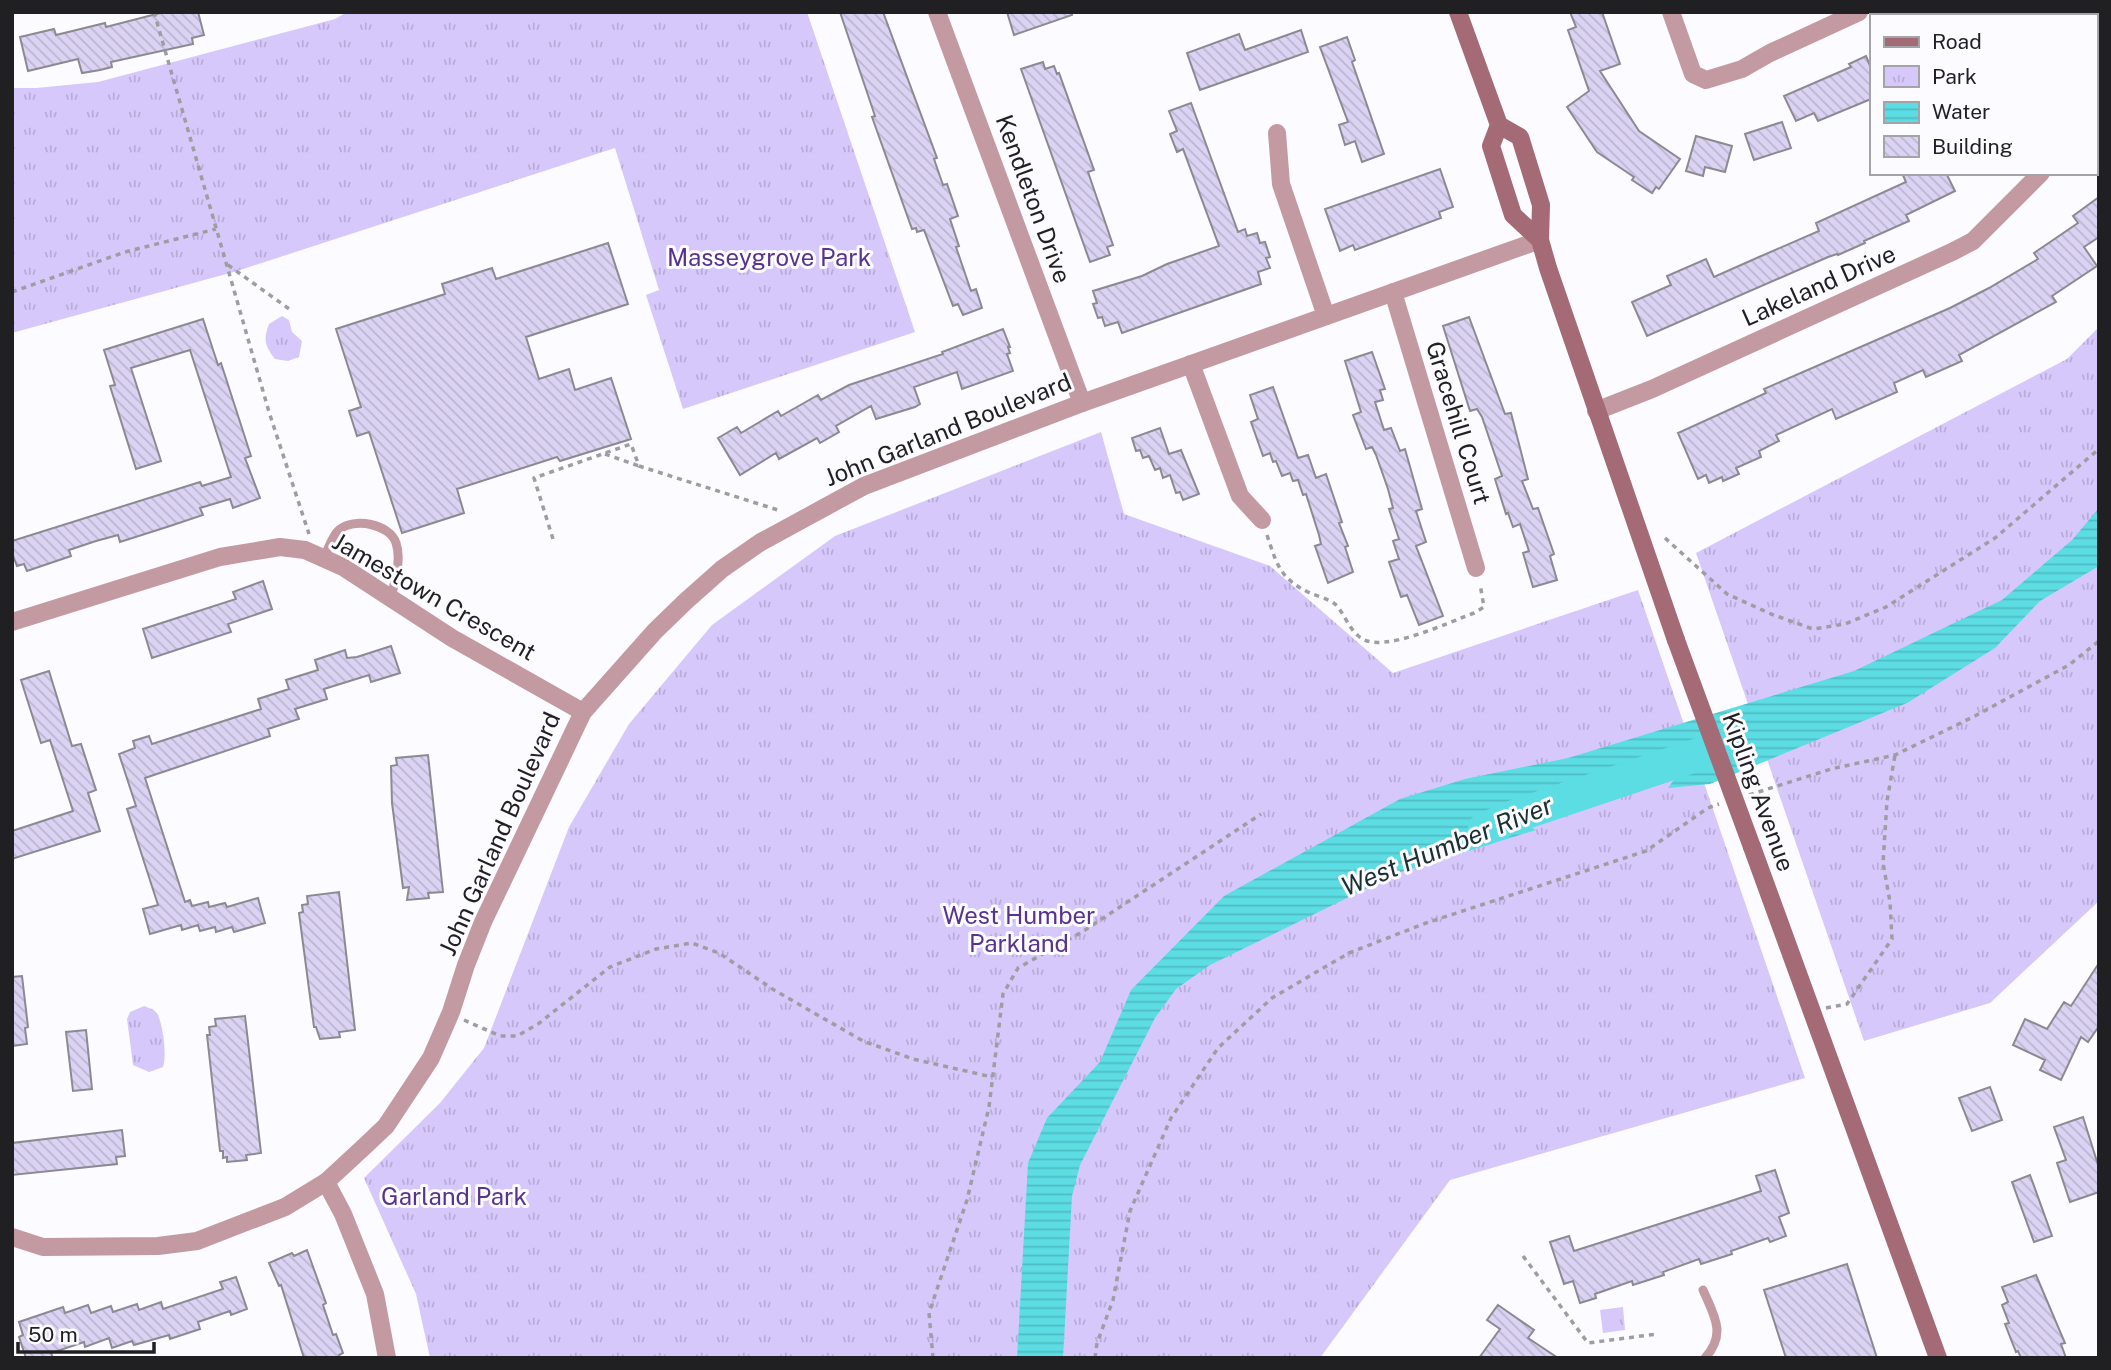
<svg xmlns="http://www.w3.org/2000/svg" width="2111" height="1370" font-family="'Public Sans',sans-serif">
<defs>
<pattern id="park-tufts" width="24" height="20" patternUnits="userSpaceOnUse" patternTransform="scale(1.75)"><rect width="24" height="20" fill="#d7c8fc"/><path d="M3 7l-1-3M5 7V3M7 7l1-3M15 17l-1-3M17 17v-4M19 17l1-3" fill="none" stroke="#b8abd8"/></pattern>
<pattern id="water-rules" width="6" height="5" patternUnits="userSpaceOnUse" patternTransform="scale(1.75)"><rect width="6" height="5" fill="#5cdce3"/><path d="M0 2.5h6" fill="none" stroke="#50bcc2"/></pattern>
<pattern id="building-back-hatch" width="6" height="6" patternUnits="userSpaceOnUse" patternTransform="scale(1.75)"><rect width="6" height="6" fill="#dbd3f3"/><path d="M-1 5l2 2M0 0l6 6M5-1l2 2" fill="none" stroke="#bcb5d0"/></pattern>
</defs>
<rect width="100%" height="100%" fill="#fcfbff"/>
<path fill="url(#park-tufts)" d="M 347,12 L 807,12 L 915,332 L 683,409 L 646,295 L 659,290 L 615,148 L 237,271 L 12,333 L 12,88 L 36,88 L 98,82 L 335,19 Z
M 282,316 L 289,320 L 292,332 L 302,341 L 299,357 L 288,361 L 275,359 C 265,346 263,340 269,324 Z
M 2099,327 L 2099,901 L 1990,1003 L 1864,1041 L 1696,553 L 2067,359 Z
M 1101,432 L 1124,514 L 1270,566 L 1393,673 L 1638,590 L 1805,1078 L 1450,1180 L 1320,1358 L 430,1358 L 416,1294 L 364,1178 L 440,1103 L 484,1048 L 569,827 L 629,724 L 712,625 L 835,536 Z
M 144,1006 C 149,1008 155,1009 158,1015 C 163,1026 167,1056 163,1067 L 149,1072 L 133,1065 L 127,1019 L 130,1012 Z
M 1623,1307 L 1625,1330 L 1603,1333 L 1600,1310 Z"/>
<path fill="url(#water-rules)" d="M 2099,508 L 2099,566 L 2040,601 L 1995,648 L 1907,703 L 1710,784 L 1668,788 L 1688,760 L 1661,758 L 1561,783 L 1528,806 L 1524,824 L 1536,830 L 1398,873 L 1210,965 L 1176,989 L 1155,1018 L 1080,1165 L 1072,1196 L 1063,1358 L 1017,1358 L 1028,1163 L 1047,1118 L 1100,1062 L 1131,990 L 1224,896 L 1400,799 L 1465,779 L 1568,758 L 1854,671 L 2002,600 L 2072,540 Z"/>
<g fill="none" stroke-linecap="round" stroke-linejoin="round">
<path stroke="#5cdce3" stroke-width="33" d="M 1484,829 L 1515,816 L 1727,745"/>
</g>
<path fill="url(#building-back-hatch)" stroke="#8c8992" stroke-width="2" d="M 164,12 L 198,12 L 204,35 L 192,38 L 193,44 L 111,62 L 112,67 L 100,70 L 82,73 L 78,59 L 28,71 L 20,37 L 54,29 L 56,35 L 105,23 L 106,27 Z
M 840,12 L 883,12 L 937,158 L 934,159 L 943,185 L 947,184 L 958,216 L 950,219 L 959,246 L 956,247 L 971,291 L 976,289 L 982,308 L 963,315 L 958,304 L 953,306 L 924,230 L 917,232 L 916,228 L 912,229 L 872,117 L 875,116 Z
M 1007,12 L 1071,12 L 1072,15 L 1014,35 Z
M 1570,12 L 1602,12 L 1620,64 L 1600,71 L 1639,131 L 1680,159 L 1659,189 L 1656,187 L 1652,193 L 1632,180 L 1634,177 L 1597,152 L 1567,107 L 1589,91 L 1568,30 L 1576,27 Z
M 1301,30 L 1308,52 L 1200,90 L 1187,53 L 1239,34 L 1245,50 Z
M 1347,37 L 1355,60 L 1352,62 L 1384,154 L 1362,162 L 1355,141 L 1345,145 L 1339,125 L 1348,122 L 1320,47 Z
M 1866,56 L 1871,68 L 1871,99 L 1818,121 L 1814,113 L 1796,121 L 1784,96 L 1851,67 L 1849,64 Z
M 1043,62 L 1045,69 L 1054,66 L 1057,74 L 1059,73 L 1094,170 L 1088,172 L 1113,245 L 1107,247 L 1110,255 L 1090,262 L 1021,69 Z
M 1191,103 L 1238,232 L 1245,229 L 1247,236 L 1257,233 L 1260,243 L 1265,242 L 1270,257 L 1266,258 L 1270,268 L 1258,272 L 1261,284 L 1122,333 L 1118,322 L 1105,326 L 1102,317 L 1098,318 L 1093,304 L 1097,303 L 1093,291 L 1142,276 L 1167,264 L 1219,246 L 1183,149 L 1177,152 L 1170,134 L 1177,131 L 1169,111 Z
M 1782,122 L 1791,148 L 1754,160 L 1745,134 Z
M 1696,136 L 1732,146 L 1725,172 L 1705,167 L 1703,176 L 1686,171 Z
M 1440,169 L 1453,207 L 1439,212 L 1441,218 L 1355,250 L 1353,245 L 1340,251 L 1325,209 Z
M 1902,173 L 1946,173 L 1955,191 L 1906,215 L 1909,221 L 1864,241 L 1865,243 L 1838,255 L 1837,254 L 1828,257 L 1647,336 L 1632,302 L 1671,285 L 1667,276 L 1706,259 L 1714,277 L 1759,257 L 1819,231 L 1816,223 L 1906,182 Z
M 2099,197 L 2099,237 L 2084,247 L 2097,266 L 2052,296 L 2056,302 L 1959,355 L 1962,361 L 1926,377 L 1923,370 L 1894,383 L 1897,392 L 1836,419 L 1832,409 L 1776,435 L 1779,441 L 1759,451 L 1761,457 L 1736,468 L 1739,474 L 1723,481 L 1722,477 L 1709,483 L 1706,475 L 1698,479 L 1678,433 L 1766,393 L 1764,389 L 1950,308 L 1989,288 L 2038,259 L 2034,253 L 2078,223 L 2073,216 Z
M 608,243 L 628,304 L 526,337 L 539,379 L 569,369 L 575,390 L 611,378 L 631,439 L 560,461 L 557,457 L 457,489 L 464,513 L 402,533 L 369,432 L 357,436 L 349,411 L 361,407 L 336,329 L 445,294 L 442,284 L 492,268 L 496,279 Z
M 1469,317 L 1505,414 L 1511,413 L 1528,479 L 1522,481 L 1533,509 L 1538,508 L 1554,554 L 1550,556 L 1557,580 L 1533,587 L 1523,553 L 1529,551 L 1520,524 L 1513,527 L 1508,513 L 1506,514 L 1495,479 L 1502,476 L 1482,417 L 1477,409 L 1470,411 L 1443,326 Z
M 203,319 L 218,365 L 221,363 L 251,456 L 245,458 L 260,498 L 233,508 L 230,499 L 200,508 L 203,515 L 170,526 L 120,542 L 118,535 L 96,541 L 69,550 L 71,556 L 27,571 L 24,564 L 17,566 L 12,553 L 12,541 L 200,482 L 202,486 L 231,477 L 190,350 L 131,368 L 161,461 L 136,469 L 110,386 L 115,385 L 104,350 Z
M 1003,329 L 1010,347 L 1008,347 L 1010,353 L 1007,354 L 1013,371 L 962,389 L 957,372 L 914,387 L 920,404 L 915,407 L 876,419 L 871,406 L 836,426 L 839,432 L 820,443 L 817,438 L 779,459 L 776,453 L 740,475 L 718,438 L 737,427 L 741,433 L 778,411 L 781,416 L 818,395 L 821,400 L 849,385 L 943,354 L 942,352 Z
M 1372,352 L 1385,389 L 1380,390 L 1383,400 L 1375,402 L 1384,430 L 1391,428 L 1400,451 L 1405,449 L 1422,509 L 1416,511 L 1426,542 L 1416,546 L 1443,616 L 1419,625 L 1407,595 L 1401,597 L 1389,562 L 1399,559 L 1393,541 L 1399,539 L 1389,509 L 1393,508 L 1388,489 L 1376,455 L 1372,447 L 1366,449 L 1353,415 L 1361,412 L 1345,361 Z
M 1273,387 L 1298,458 L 1308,455 L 1316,478 L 1326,474 L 1342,522 L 1339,523 L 1348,546 L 1345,547 L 1353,572 L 1328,583 L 1315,546 L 1321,544 L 1319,535 L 1306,494 L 1303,495 L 1298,480 L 1293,481 L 1290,473 L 1282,476 L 1276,461 L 1273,462 L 1270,453 L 1263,456 L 1251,422 L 1258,419 L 1250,395 Z
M 1160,428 L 1169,454 L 1181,450 L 1199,494 L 1183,500 L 1180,492 L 1176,493 L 1170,475 L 1163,478 L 1160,468 L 1155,470 L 1149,456 L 1143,458 L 1140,450 L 1136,451 L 1132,438 Z
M 263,581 L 272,609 L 228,624 L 231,632 L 152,658 L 143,629 L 236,599 L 233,592 Z
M 391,646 L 400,673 L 371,682 L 369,675 L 324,689 L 327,699 L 295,709 L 299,719 L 268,729 L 270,736 L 145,778 L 185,902 L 190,900 L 192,906 L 208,902 L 209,907 L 225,903 L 227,907 L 258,898 L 265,923 L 234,932 L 232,927 L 216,932 L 215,927 L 200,931 L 198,925 L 182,930 L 181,925 L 150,934 L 143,909 L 158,905 L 127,809 L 136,806 L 119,754 L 135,748 L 133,741 L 149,736 L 152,744 L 261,709 L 258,699 L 289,689 L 286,680 L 318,670 L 315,660 L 345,650 L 347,658 L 357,657 Z
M 49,671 L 72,746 L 81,744 L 96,790 L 88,793 L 100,831 L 12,859 L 12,831 L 73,811 L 50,740 L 41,743 L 21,680 Z
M 428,755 L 443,892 L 428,893 L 429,898 L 407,900 L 409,887 L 403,888 L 392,803 L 391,766 L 397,765 L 396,758 Z
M 339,892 L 355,1030 L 339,1032 L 340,1037 L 320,1039 L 316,1027 L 314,1027 L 299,913 L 303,912 L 302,905 L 308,904 L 307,896 Z
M 2099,963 L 2099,1026 L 2088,1042 L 2081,1037 L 2061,1080 L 2040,1070 L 2045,1060 L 2013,1045 L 2025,1019 L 2047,1029 L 2064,1002 L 2071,1006 Z
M 22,976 L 28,1027 L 25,1028 L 27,1044 L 12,1046 L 12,977 Z
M 245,1016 L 261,1153 L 246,1155 L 247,1160 L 227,1162 L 227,1157 L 223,1158 L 223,1151 L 220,1151 L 207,1035 L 210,1035 L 209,1027 L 216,1026 L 215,1019 Z
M 86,1030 L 92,1089 L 73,1091 L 66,1032 Z
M 1990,1087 L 2002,1120 L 1972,1131 L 1959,1098 Z
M 2083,1117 L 2099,1168 L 2099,1192 L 2070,1202 L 2057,1163 L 2066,1160 L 2054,1127 Z
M 122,1130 L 125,1156 L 116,1157 L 117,1164 L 12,1175 L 12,1143 Z
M 1775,1170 L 1789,1213 L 1779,1217 L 1786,1236 L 1770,1242 L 1768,1238 L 1731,1251 L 1732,1254 L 1701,1264 L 1699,1259 L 1663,1272 L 1664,1275 L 1633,1285 L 1632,1281 L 1595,1294 L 1596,1298 L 1580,1303 L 1573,1281 L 1564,1284 L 1550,1242 L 1569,1236 L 1574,1251 L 1722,1204 L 1761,1191 L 1756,1176 Z
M 2030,1175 L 2052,1236 L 2034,1242 L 2012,1182 Z
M 307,1250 L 326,1303 L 323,1305 L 333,1335 L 336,1334 L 343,1353 L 339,1355 L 340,1358 L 304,1358 L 281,1285 L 279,1286 L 269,1263 L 292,1253 L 294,1256 Z
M 1847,1264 L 1877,1358 L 1786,1358 L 1764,1290 Z
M 2036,1275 L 2065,1343 L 2061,1344 L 2066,1358 L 2021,1358 L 2018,1351 L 2016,1352 L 2005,1324 L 2009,1323 L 2002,1305 L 2008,1302 L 2002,1287 Z
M 236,1277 L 247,1309 L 231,1315 L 230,1311 L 198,1322 L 200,1329 L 170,1339 L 169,1335 L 134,1345 L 132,1341 L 112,1348 L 109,1338 L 85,1347 L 84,1342 L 51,1353 L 53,1358 L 26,1358 L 19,1337 L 23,1335 L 19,1322 L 63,1307 L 65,1313 L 88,1305 L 91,1313 L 111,1306 L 113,1312 L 137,1304 L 139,1310 L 161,1302 L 163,1309 L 223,1289 L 220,1282 Z
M 1498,1305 L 1534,1330 L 1528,1338 L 1558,1358 L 1479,1358 L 1500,1329 L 1487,1320 Z"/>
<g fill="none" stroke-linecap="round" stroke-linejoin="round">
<path stroke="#9e9da1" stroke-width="3.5" stroke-dasharray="5 5" stroke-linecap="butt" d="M 154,12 L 269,412 L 309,534
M 228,265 L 292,311
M 12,292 L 125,252 L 216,229
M 605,454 L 639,466
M 1267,535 C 1277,565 1280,579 1310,593 C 1317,596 1329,599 1335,604 C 1344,612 1348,629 1361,638 C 1383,654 1449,622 1474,613 L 1484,607 L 1480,584
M 1665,538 L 1727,594 L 1771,614 L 1813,629 L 1845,624 L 1886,607 L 1995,538 L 2099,449
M 553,539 L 534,478 L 631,444 L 639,466 L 781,511
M 1749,795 L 1831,769 L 1895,755 L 1973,717 L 2069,665 L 2099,641
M 1826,1008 L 1847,1004 L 1892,939 L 1890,902 L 1883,863 L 1887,801 L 1895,755
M 464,1020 L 500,1036 L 517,1036 L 538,1024 L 610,967 L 656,949 L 692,943 L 719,953 L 774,990 L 863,1041 L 913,1059 L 992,1077
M 1523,1256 L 1588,1343 L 1657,1334
M 933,1358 L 929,1313 L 967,1200 L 989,1107 L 1003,994 L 1018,968 L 1082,932 L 1261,814
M 1095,1358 L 1097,1343 L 1113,1300 L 1130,1211 L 1171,1118 L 1218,1048 L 1272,998 L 1349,953 L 1426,923 L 1646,851 L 1708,808 L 1719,804"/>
<path stroke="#c39aa1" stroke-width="9" d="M 323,559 C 328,550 332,536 339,530 C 354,517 390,524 396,543 C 402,560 394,582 391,599
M 1703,1290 C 1714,1315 1727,1334 1705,1358"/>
<path stroke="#c39aa1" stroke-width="18" d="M 937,12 L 1082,403
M 1671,12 L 1693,74 L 1706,80 L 1742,69 L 1770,53 L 1859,12
M 2095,117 L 2099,113
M 1277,133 L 1281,184 L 1326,316
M 1393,292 L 1476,568
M 1191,364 L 1240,496 L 1262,520
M 1596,411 L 1652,389 L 1954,251 L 1973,241 L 2041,173
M 12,622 L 220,557 L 280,547 L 305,550 L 343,567 L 452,638 L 583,712
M 326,1182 L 343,1214 L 375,1294 L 387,1358"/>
<path stroke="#c39aa1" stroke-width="18" d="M 12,1237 L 43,1247 L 158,1246 L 197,1241 L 285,1207 L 326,1182 L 366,1145 L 386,1126 L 431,1058 L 451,1012 L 466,965 L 483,922 L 583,712 L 655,631 L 686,601 L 722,569 L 761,542 L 864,486 L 1082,403 L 1540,240"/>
<path stroke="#a46a76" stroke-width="18" d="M 1458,12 L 1499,125 L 1520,137 L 1541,205 L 1540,240 L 1548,268 L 1676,640
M 1499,125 L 1491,146 L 1513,215 L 1540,240
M 1752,847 L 1938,1358"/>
<path stroke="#a46a76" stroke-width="18" d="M 1676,640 L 1752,847"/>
</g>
<g text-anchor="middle" stroke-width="6" stroke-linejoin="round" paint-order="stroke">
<g font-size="24" fill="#201f22" stroke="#fcfbff">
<text transform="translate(1033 199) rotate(70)" y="8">Kendleton Drive</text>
<text transform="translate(1819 286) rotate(-24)" y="8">Lakeland Drive</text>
<text transform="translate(1458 423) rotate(73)" y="8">Gracehill Court</text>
<text transform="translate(948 430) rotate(-22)" y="8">John Garland Boulevard</text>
<text transform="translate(434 597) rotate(30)" y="8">Jamestown Crescent</text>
<text transform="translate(1758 792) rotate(70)" y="8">Kipling Avenue</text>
<text transform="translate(500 834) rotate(-66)" y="8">John Garland Boulevard</text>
</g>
<g font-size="24" fill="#57338d" stroke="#fcfbff">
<text x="769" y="266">Masseygrove Park</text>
<text x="1019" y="924">West Humber<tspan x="1019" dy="28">Parkland</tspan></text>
<text x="454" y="1205">Garland Park</text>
</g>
<g font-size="26" font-style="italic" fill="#1a3032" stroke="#fcfbff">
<text transform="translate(1447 846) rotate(-22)" y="9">West Humber River</text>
</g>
</g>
<rect width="2111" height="1370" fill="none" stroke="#201f22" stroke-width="28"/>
<rect x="1870" y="14" width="228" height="161" fill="#fcfbff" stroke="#a4a3a7" stroke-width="2"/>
<rect x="1884" y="37" width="35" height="10" fill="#a46a76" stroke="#a4a3a7" stroke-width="2"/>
<text x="1932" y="49" font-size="21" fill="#201f22">Road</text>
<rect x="1884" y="66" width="35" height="21" fill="url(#park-tufts)" stroke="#a4a3a7" stroke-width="2"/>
<text x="1932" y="84" font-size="21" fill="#201f22">Park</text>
<rect x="1884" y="102" width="35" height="21" fill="url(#water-rules)" stroke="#a4a3a7" stroke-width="2"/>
<text x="1932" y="119" font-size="21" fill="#201f22">Water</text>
<rect x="1884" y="136" width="35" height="21" fill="url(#building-back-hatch)" stroke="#a4a3a7" stroke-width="2"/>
<text x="1932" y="154" font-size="21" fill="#201f22">Building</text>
<path d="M18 1342v10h136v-10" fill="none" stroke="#201f22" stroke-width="3.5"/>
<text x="28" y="1342" font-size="21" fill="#201f22" stroke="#fcfbff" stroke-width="5" paint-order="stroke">50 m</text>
</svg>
